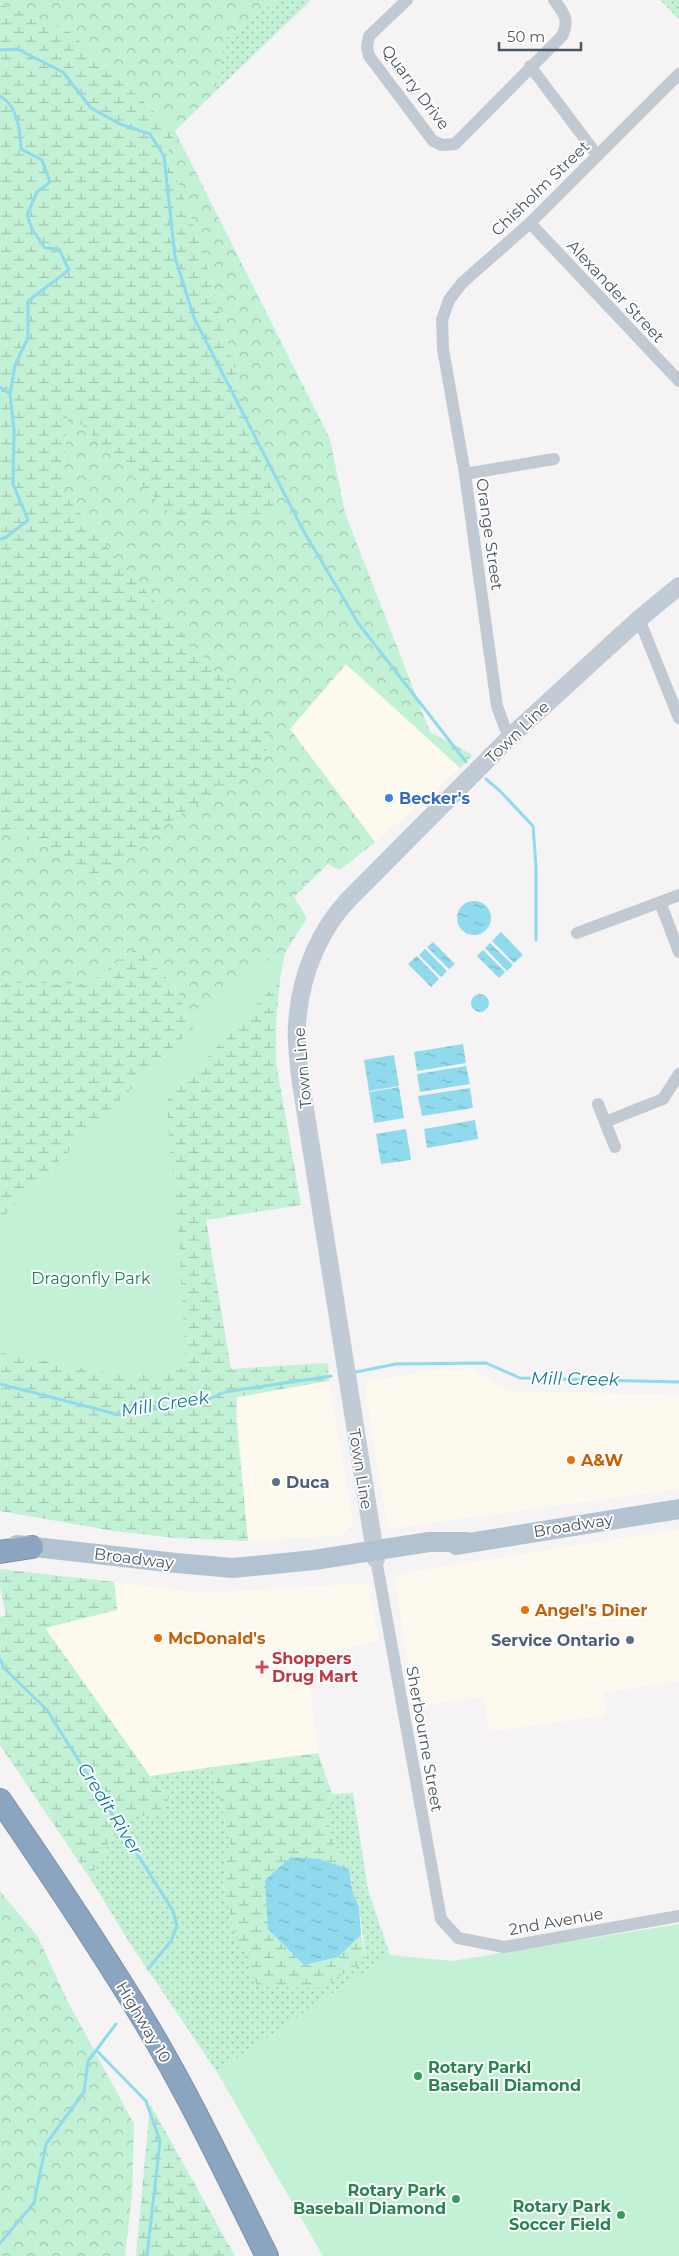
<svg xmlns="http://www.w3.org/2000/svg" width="679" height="2256" font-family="Montserrat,sans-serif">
<defs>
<pattern id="grass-dots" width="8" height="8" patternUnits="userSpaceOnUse" patternTransform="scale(1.25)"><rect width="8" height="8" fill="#c3f1d5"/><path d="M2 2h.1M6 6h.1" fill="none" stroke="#a0c6b0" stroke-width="1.8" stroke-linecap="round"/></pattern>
<pattern id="forest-crowns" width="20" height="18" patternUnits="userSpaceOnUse" patternTransform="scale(1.25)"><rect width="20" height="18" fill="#c3f1d5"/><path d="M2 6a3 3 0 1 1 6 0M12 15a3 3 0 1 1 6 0" fill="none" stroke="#a0c6b0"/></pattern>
<pattern id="wetland-marsh" width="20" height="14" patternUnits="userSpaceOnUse" patternTransform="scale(1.25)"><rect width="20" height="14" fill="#c3f1d5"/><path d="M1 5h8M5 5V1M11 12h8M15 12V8" fill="none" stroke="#a0c6b0"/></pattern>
<pattern id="water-ripples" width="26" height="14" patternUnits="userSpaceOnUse" patternTransform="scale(1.25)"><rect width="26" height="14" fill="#90daee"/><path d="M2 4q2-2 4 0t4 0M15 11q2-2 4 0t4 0" fill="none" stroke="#78b4c4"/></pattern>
</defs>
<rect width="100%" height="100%" fill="#f5f3f3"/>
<path fill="#fdf9ef" d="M 346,664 L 460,768 L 375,842 L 290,729 Z
M 462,1365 L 511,1391 L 679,1395 L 679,1489 L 388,1529 L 364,1382 Z
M 329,1381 L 353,1523 L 340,1536 L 248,1541 L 237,1397 Z
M 679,1529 L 679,1681 L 603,1693 L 606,1715 L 490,1732 L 483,1697 L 414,1706 L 395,1578 L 403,1573 Z
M 114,1582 L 202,1593 L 368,1583 L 379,1641 L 307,1657 L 318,1753 L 150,1776 L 45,1627 L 117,1610 Z"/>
<path fill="url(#grass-dots)" d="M 277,0 L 311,0 L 215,92 L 225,39 Z
M 660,0 L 679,0 L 679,19 Z
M 212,1767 L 230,1842 L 223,1883 L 233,1927 L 366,1960 L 359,1907 L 352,1890 L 349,1869 L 329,1834 L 332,1794 L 353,1793 L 368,1890 L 390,1955 L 217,2072 L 131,1945 L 90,1878 L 111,1839 L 136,1816 L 169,1796 L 150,1776 Z"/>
<path fill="url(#forest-crowns)" d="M 0,0 L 277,0 L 225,39 L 215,92 L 175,131 L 330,439 L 345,513 L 430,732 L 473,755 L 460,768 L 346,664 L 290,729 L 375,842 L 340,870 L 328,864 L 294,897 L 307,918 L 285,953 L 255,966 L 190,1031 L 177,988 L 136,948 L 88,984 L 0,983 L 0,834 L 15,828 L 100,878 L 133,848 L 195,804 L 121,563 L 62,491 L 68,411 L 175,518 L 278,513 L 233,364 L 209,272 L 188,208 L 167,155 L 174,130 L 70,32 L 0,3 Z
M 0,1891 L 38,1937 L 68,2002 L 134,2124 L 132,2195 L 125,2256 L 0,2256 Z"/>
<path fill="url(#wetland-marsh)" d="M 0,3 L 70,32 L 175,131 L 167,155 L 188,208 L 209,272 L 233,364 L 279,513 L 175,518 L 68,411 L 62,491 L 121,563 L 270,733 L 264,760 C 207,796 150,832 100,878 L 15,828 L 0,834 Z
M 136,948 L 177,988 L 190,1031 L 0,1220 L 0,983 L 88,984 Z
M 280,979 L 276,1023 L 276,1062 L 301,1205 L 206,1220 L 231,1369 L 328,1363 L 329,1381 L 237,1397 L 236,1415 L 248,1541 L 176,1538 L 114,1531 L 0,1511 L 0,1263 L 166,1101 Z
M 0,1569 L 114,1582 L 117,1610 L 45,1628 L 150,1776 L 169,1796 L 163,1813 L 136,1817 L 111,1839 L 90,1878 L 0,1745 L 0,1617 L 6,1616 L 0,1587 Z
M 318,1753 L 332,1794 L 329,1834 L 349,1869 L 320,1859 L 338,1957 L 361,1935 L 366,1960 L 319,1988 L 257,1986 L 233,1927 L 223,1882 L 230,1842 L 212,1767 Z
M 150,2104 L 235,2256 L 136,2256 Z"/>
<path fill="#c3f1d5" d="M 285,953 L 280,979 L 166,1101 L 179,1241 L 186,1368 L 159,1372 L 106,1372 L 6,1354 L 0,1351 L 0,1220 L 255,966 Z
M 679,1924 L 679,2256 L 323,2256 L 217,2072 L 390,1955 L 452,1961 Z"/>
<path fill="url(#water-ripples)" d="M457 918a17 17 0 1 1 34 0a17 17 0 1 1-34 0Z
M 501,932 L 523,955 L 514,963 L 492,941 Z
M 433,942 L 455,964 L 449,969 L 427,947 Z
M 490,943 L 513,965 L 507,971 L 485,948 Z
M 425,949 L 447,971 L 441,977 L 419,955 Z
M 483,950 L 505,972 L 499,978 L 477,956 Z
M 417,956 L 439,979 L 431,987 L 408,964 Z
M471 1003a9 9 0 1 1 18 0a9 9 0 1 1-18 0Z
M 463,1044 L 466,1063 L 417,1071 L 414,1052 Z
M 394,1055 L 399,1086 L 369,1091 L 364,1060 Z
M 466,1066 L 470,1084 L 420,1092 L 417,1074 Z
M 399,1087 L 404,1118 L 374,1123 L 369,1092 Z
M 470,1088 L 473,1108 L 422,1116 L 418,1096 Z
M 475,1120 L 478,1139 L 427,1148 L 424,1129 Z
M 406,1129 L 411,1160 L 381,1164 L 376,1134 Z
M 291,1857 L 320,1859 L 349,1869 L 352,1890 L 359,1907 L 361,1935 L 338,1957 L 304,1965 L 268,1929 L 265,1880 Z"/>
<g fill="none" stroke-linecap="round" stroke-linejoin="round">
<path stroke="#90daee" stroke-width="3" d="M 0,50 L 17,49 L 63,72 L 91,108 L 120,124 L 150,134 L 164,156 L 175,257 L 194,318 L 303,530 L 358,623 L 466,762
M 0,96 C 18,106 20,130 21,149 L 42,160 L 50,182 L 37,192 L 27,215 L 32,229 L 45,248 L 59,249 L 69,270 L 28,301 L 28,338 L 15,365 L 10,394 L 14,431 L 13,484 L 28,520 L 5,538 L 0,539
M 0,387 L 10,394
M 486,779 L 500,791 L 533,826 L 536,866 L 536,940
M 356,1372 L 396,1364 L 486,1363 L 520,1378 L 679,1382
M 0,1384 L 120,1415 L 207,1400 L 225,1392 L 331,1376
M 0,1659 L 4,1668 L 47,1710 L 173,1911 L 177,1926 L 171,1941 L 148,1969
M 96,2050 L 146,2101 L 160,2141 L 147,2256
M 0,2243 L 34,2203 L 46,2144 L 84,2092 L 88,2061 L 116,2024"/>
<g stroke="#7690ad" stroke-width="24">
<path id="highway" d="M 0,1552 L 32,1547
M 0,1800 C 48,1870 95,1940 139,2012 C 187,2090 226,2174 267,2256"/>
</g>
<path stroke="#c1cad2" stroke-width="12" d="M 407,0 L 369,36 L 367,47 L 369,56 L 433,141 L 442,145 L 455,144 L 562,36 C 570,20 564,13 554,0
M 530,66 L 597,155
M 530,223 L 679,381
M 465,474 L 554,459
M 639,619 L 679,718
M 511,736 L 505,728 L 497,706 L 465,474 L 443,349 L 442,320 L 449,300 L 462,283 L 530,223 L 679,74
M 660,902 L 679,952
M 577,933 L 679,895
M 598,1104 L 605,1122 L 663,1099 L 679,1074
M 605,1122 L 615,1147
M 376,1559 L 441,1919 L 458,1938 L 504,1947 L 679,1916"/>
<path stroke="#c1cbd6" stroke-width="18" d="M 376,1559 L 300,1077 C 298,1056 295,1035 298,1014 C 302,973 320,929 349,899 L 511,736 L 639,619 L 679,586"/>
<path stroke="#b3c2d1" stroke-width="20" d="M 17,1545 L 176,1563 L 233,1568 L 314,1560 L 429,1542 L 467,1542
M 456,1545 L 679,1509"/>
<use href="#highway" stroke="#8ba5c1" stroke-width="22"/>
</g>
<circle fill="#3f7fe0" stroke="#fff" stroke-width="2" cx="389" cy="798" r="5"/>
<g fill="#e8710a" stroke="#fff" stroke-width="2">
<circle cx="571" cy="1460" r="5"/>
<circle cx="525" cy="1610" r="5"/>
<circle cx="158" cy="1638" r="5"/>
</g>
<g fill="#5c6f8a" stroke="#fff" stroke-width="2">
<circle cx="276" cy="1482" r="5"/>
<circle cx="630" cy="1640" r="5"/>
</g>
<path fill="#e0444e" stroke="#fff" stroke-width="2" d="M259.5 1659.5h5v5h5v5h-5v5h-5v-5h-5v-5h5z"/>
<g fill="#2e9e5b" stroke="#fff" stroke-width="2">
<circle cx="418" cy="2076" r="5"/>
<circle cx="456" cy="2199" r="5"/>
<circle cx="621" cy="2215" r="5"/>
</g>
<g text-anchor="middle" stroke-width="4" stroke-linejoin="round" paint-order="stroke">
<g font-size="16" fill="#4a5661" stroke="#fff">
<text transform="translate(416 87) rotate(53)" y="6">Quarry Drive</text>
<text transform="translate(540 188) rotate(-44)" y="6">Chisholm Street</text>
<text transform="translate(616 291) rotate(47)" y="6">Alexander Street</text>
<text transform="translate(490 534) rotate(82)" y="6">Orange Street</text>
<text transform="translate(517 732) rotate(-44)" y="6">Town Line</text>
<text transform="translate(302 1068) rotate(-95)" y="6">Town Line</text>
<text transform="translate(361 1469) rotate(81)" y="6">Town Line</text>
<text transform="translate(573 1525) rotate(-9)" y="6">Broadway</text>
<text transform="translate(134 1558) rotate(7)" y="6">Broadway</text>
<text transform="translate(425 1739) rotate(80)" y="6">Sherbourne Street</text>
<text transform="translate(556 1921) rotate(-10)" y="6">2nd Avenue</text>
<text transform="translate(144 2022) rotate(59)" y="6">Highway 10</text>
</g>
<g font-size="16" font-weight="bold" fill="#366cbe" stroke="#fff" text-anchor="start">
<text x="399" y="804">Becker's</text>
</g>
<g font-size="16" fill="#17864f" stroke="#fff">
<text x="91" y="1284">Dragonfly Park</text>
</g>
<g font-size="16" font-weight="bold" fill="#c56008" stroke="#fff" text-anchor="start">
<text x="581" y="1466">A&amp;W</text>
<text x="535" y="1616">Angel's Diner</text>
<text x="168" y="1644">McDonald's</text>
</g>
<g font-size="16" font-weight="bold" fill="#4e5e75" stroke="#fff" text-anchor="start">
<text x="286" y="1488">Duca</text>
<text x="620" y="1646" text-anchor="end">Service Ontario</text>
</g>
<g font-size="16" font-weight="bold" fill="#be3a42" stroke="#fff" text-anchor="start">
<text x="272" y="1664">Shoppers<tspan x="272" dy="18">Drug Mart</tspan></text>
</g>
<g font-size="16" font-weight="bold" fill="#27864d" stroke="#fff" text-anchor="end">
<text x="428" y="2073" text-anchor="start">Rotary Parkl<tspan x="428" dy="18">Baseball Diamond</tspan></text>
<text x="446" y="2196">Rotary Park<tspan x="446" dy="18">Baseball Diamond</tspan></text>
<text x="611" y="2212">Rotary Park<tspan x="611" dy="18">Soccer Field</tspan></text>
</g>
<g font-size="18" font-style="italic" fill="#0c7c9b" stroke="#fff">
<text transform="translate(575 1379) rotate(1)" y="6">Mill Creek</text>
<text transform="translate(165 1404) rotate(-9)" y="6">Mill Creek</text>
<text transform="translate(110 1809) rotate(58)" y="6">Credit River</text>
</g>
</g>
<path d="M499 42v8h82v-8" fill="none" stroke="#4a5661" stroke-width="2.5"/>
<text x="507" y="42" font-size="15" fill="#4a5661" stroke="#ffffff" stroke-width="4" paint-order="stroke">50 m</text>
</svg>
